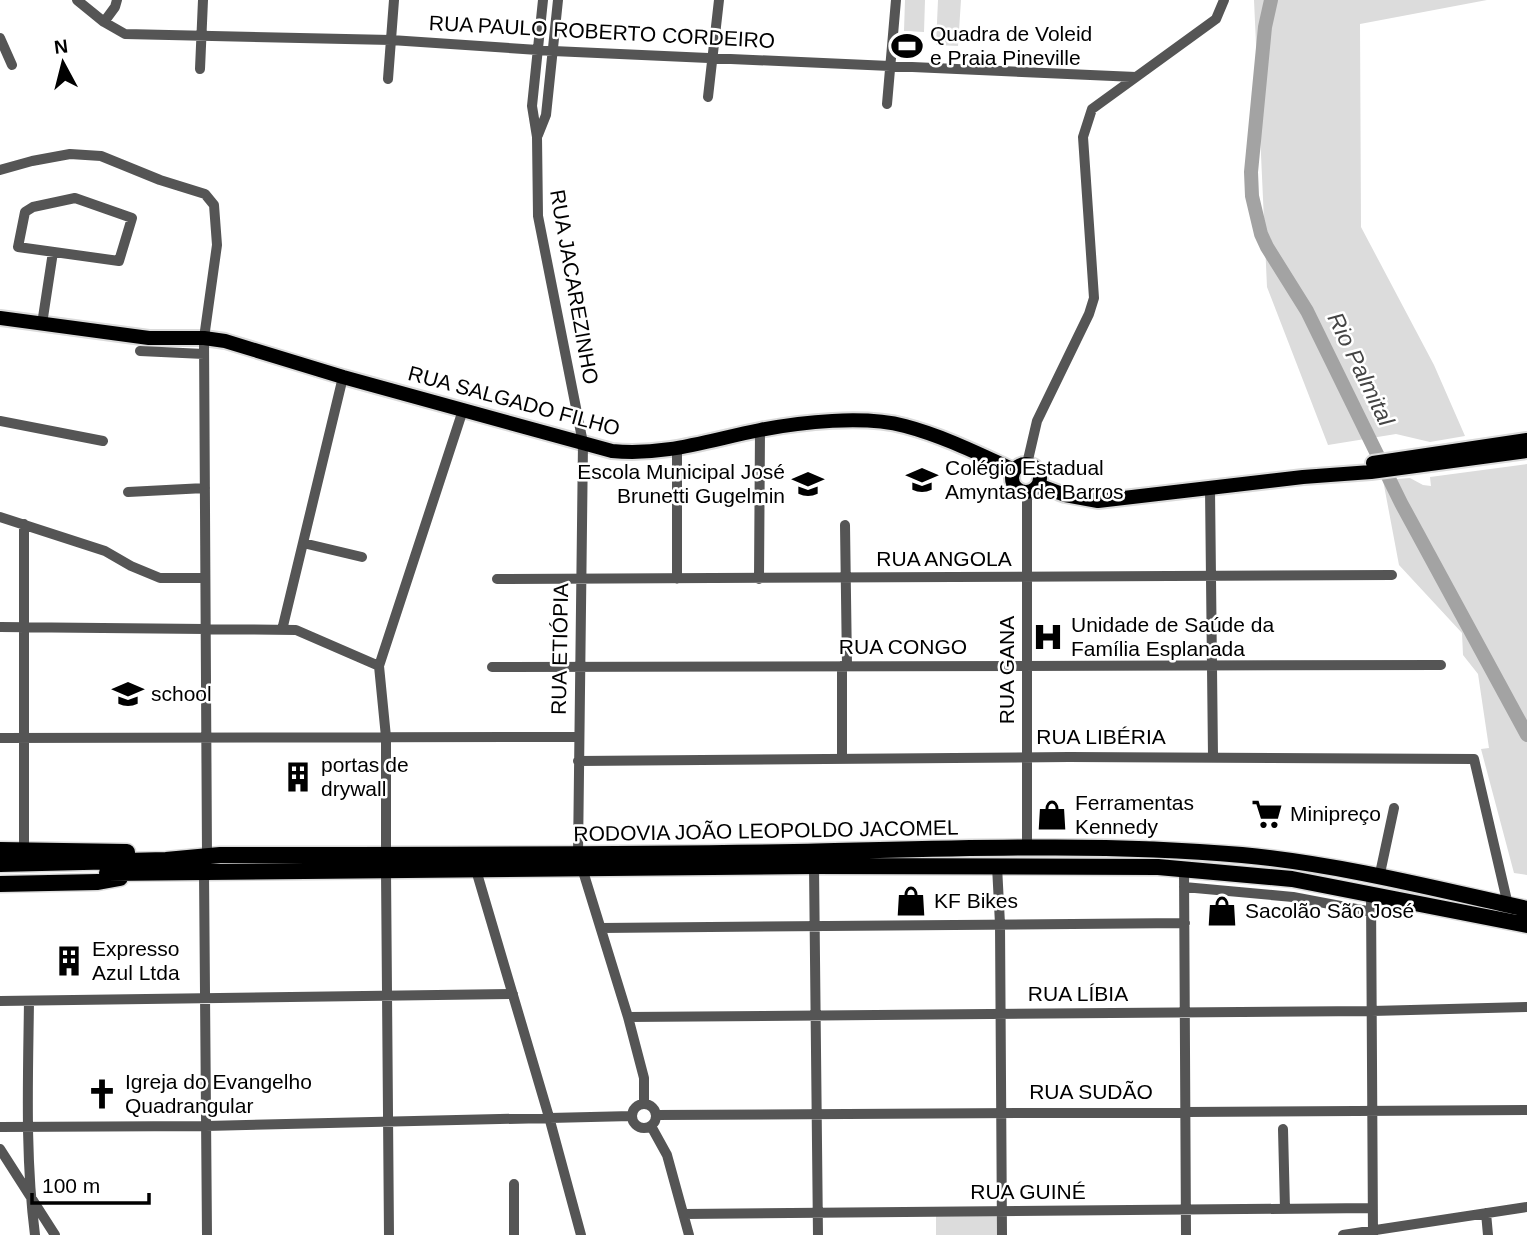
<svg xmlns="http://www.w3.org/2000/svg" width="1527" height="1235" font-family="Arial,sans-serif">
<rect width="100%" height="100%" fill="#fff"/>
<path fill="#dcdcdc" d="M 905,0 L 925,0 L 924,32 L 904,31 Z
M 938,0 L 961,0 L 958,46 L 936,45 Z
M 1254,0 L 1487,0 L 1360,24 L 1361,227 L 1434,365 L 1465,436 L 1430,442 L 1396,434 L 1328,445 L 1267,287 Z
M 1527,464 L 1527,875 L 1514,873 L 1481,749 L 1489,748 L 1478,674 L 1463,655 L 1462,633 L 1399,565 L 1383,480 L 1410,478 L 1423,485 L 1431,486 L 1430,477 Z
M 1003,1211 L 1002,1235 L 936,1235 L 936,1212 Z"/>
<g fill="none" stroke-linecap="round" stroke-linejoin="round">
<path stroke="#a3a3a3" stroke-width="14" d="M 1271,0 L 1265,27 L 1251,172 L 1252,196 L 1261,234 L 1267,247 L 1307,311 L 1401,503 L 1527,735"/>
<g stroke="#dbdbdb" stroke-width="18">
<path id="major" d="M 0,318 L 149,338 L 204,338 L 225,341 L 343,377 L 612,451 C 666,456 709,440 760,430 C 801,422 864,415 905,426 C 943,436 979,454 1014,470
M 1373,463 L 1527,440
M1012 478a14 14 0 1 1 28 0a14 14 0 1 1-28 0Z
M 1038,485 L 1065,495 L 1098,501 L 1303,477 L 1371,472 L 1527,451"/>
</g>
<g stroke="#dbdbdb" stroke-width="19">
<path id="highway" d="M 0,850 L 127,852
M 0,864 L 166,860 L 220,855 C 412,855 603,855 794,852 C 943,849 1093,842 1242,855 C 1338,864 1433,888 1527,909
M 107,873 L 814,866 L 1158,867 L 1292,879 L 1527,925
M 0,884 L 98,882 L 120,878"/>
</g>
<path stroke="#555" stroke-width="10" d="M 77,0 L 104,22 L 125,34 L 391,40 L 553,51 L 1136,77
M 543,0 L 532,106 L 537,137 L 538,216 L 583,443 L 578,855 L 628,1017 L 644,1078 L 644,1104
M 104,22 L 115,7 L 117,0
M 0,38 L 12,65
M 200,69 L 203,0
M 388,79 L 394,0
M 708,97 L 719,0
M 887,104 L 896,0
M 538,135 L 546,115 L 558,0
M 0,170 L 32,161 L 70,154 L 101,156 L 160,180 L 205,194 L 214,205 L 217,245 L 204,338 L 207,856
M 75,198 L 132,218 L 119,261 L 18,247 L 25,212 L 33,207 Z
M 42,324 L 53,252
M 140,351 L 204,354
M 0,421 L 103,441
M 677,449 L 677,579
M 1027,464 L 1037,421 L 1089,314 L 1094,298 L 1083,137 L 1092,109 L 1216,19 L 1224,0
M 1210,489 L 1213,756
M 128,492 L 205,488
M 1027,492 L 1027,848
M 0,517 L 105,551 L 131,566 L 160,578 L 205,578
M 845,525 L 847,666
M 303,543 L 362,557
M 497,579 L 1392,575
M 759,579 L 760,430
M 0,627 L 296,630 L 379,666
M 282,630 L 343,377
M 842,666 L 842,758
M 492,667 L 1441,665
M 0,738 L 578,737
M 578,761 L 1069,757 L 1474,759 L 1508,905
M 24,850 L 24,524
M 386,855 L 386,737 L 379,666 L 463,410
M 814,866 L 818,1235
M 997,866 L 1000,924 L 1002,1235
M 1184,868 L 1186,1235
M 476,870 L 549,1117 L 581,1235
M 386,871 L 389,1235
M 204,872 L 207,1235
M 1379,878 L 1394,808
M 1184,887 L 1293,897 L 1372,912
M 1371,894 L 1373,1235
M 601,928 L 1185,923
M 0,1001 L 513,994
M 29,1001 C 28,1079 25,1157 35,1235
M 628,1017 L 1372,1011 L 1527,1007
M632 1116a12 12 0 1 1 24 0a12 12 0 1 1-24 0Z
M 656,1115 L 1527,1110
M 651,1126 L 667,1155 L 689,1235
M 0,1127 L 206,1126 L 632,1116
M 1283,1129 L 1285,1209
M 0,1149 L 55,1235
M 514,1184 L 514,1235
M 1486,1213 L 1488,1235
M 684,1214 L 1372,1208
M 1343,1235 L 1527,1207"/>
<use href="#major" stroke="#000" stroke-width="14"/>
<use href="#highway" stroke="#000" stroke-width="16"/>
</g>
<defs>
<g id="stadium-bare" transform="scale(2.415)"><path d="M0-5a6.5 5 0 1 0 0 10a6.5 5 0 1 0 0-10ZM-3.5-1.8h7v3.6h-7Z" fill="#000" stroke="#fff" stroke-width="2.5" paint-order="stroke"/></g>
<g id="school-bare" transform="scale(2.415)"><path d="M0-5L7-2L0 1L-7-2ZM-4 1L0 2.5L4 1V4Q0 6-4 4Z" fill="#000" stroke="#fff" stroke-width="2.5" paint-order="stroke"/></g>
<g id="hospital-bare" transform="scale(2.415)"><path d="M-5-5h3v3.5h4V-5h3V5h-3V1.5h-4V5h-3Z" fill="#000" stroke="#fff" stroke-width="2.5" paint-order="stroke"/></g>
<g id="building-bare" transform="scale(2.415)"><path d="M-4-6H4V6H1V3H-1V6H-4ZM-2.5-4.3h1.7v1.8h-1.7ZM.8-4.3h1.7v1.8H.8ZM-2.5-1h1.7V.8h-1.7ZM.8-1h1.7V.8H.8Z" fill="#000" stroke="#fff" stroke-width="2.5" paint-order="stroke"/></g>
<g id="supermarket-bare" transform="scale(2.415)"><path d="M-6-5.5h2.5l.6 2H6L4.5 2H-2.5L-4.4-4H-6ZM-1.5 3.2a1.3 1.3 0 1 0 .1 0ZM3 3.2a1.3 1.3 0 1 0 .1 0Z" fill="#000" stroke="#fff" stroke-width="2.5" paint-order="stroke"/></g>
<g id="shop-bare" transform="scale(2.415)"><path d="M-5-2.5h2.3a2.7 3.5 0 0 1 5.4 0H5L5.5 6h-11ZM-1.5-2.5h3a1.5 2.3 0 0 0-3 0Z" fill="#000" stroke="#fff" stroke-width="2.5" paint-order="stroke"/></g>
<g id="church-bare" transform="scale(2.415)"><path d="M-1.2-6h2.4v3.5h3.3v2.4h-3.3V6h-2.4V-.1h-3.3v-2.4h3.3Z" fill="#000" stroke="#fff" stroke-width="2.5" paint-order="stroke"/></g>
</defs>
<g fill-rule="evenodd">
<use href="#stadium-bare" x="907" y="46"/>
<use href="#school-bare" x="922" y="480"/>
<use href="#school-bare" x="808" y="484"/>
<use href="#hospital-bare" x="1048" y="637"/>
<use href="#school-bare" x="128" y="694"/>
<use href="#building-bare" x="298" y="777"/>
<use href="#supermarket-bare" x="1267" y="814"/>
<use href="#shop-bare" x="1052" y="815"/>
<use href="#shop-bare" x="911" y="901"/>
<use href="#shop-bare" x="1222" y="911"/>
<use href="#building-bare" x="69" y="961"/>
<use href="#church-bare" x="102" y="1094"/>
</g>
<g text-anchor="middle" stroke-width="5" stroke-linejoin="round" paint-order="stroke">
<g font-size="21" fill="#000" stroke="#fff">
<text transform="translate(602 32) rotate(3)" y="7">RUA PAULO ROBERTO CORDEIRO</text>
<text transform="translate(574 287) rotate(80)" y="7">RUA JACAREZINHO</text>
<text transform="translate(514 401) rotate(15)" y="7">RUA SALGADO FILHO</text>
<text x="944" y="566">RUA ANGOLA</text>
<text x="903" y="654">RUA CONGO</text>
<text transform="translate(560 649) rotate(-89)" y="7">RUA ETIÓPIA</text>
<text transform="translate(1007 670) rotate(-90)" y="7">RUA GANA</text>
<text x="1101" y="744">RUA LIBÉRIA</text>
<text transform="translate(766 831) rotate(-1)" y="7">RODOVIA JOÃO LEOPOLDO JACOMEL</text>
<text x="1078" y="1001">RUA LÍBIA</text>
<text x="1091" y="1099">RUA SUDÃO</text>
<text x="1028" y="1199">RUA GUINÉ</text>
</g>
<g font-size="21" fill="#000" stroke="#fff" text-anchor="start">
<text x="930" y="41">Quadra de Voleid<tspan x="930" dy="24">e Praia Pineville</tspan></text>
<text x="945" y="475">Colégio Estadual<tspan x="945" dy="24">Amyntas de Barros</tspan></text>
<text x="785" y="479" text-anchor="end">Escola Municipal José<tspan x="785" dy="24">Brunetti Gugelmin</tspan></text>
<text x="1071" y="632">Unidade de Saúde da<tspan x="1071" dy="24">Família Esplanada</tspan></text>
<text x="151" y="701">school</text>
<text x="321" y="772">portas de<tspan x="321" dy="24">drywall</tspan></text>
<text x="1075" y="810">Ferramentas<tspan x="1075" dy="24">Kennedy</tspan></text>
<text x="1290" y="821">Minipreço</text>
<text x="934" y="908">KF Bikes</text>
<text x="1245" y="918">Sacolão São José</text>
<text x="92" y="956">Expresso<tspan x="92" dy="24">Azul Ltda</tspan></text>
<text x="125" y="1089">Igreja do Evangelho<tspan x="125" dy="24">Quadrangular</tspan></text>
</g>
<g font-size="23" font-style="italic" fill="#444" stroke="#fff">
<text transform="translate(1361 369) rotate(64)" y="8">Rio Palmital</text>
</g>
</g>
<g transform="translate(63 63) rotate(353)" stroke="#ffffff" stroke-width="5" paint-order="stroke">
<path d="M0-5L12 26L0 18L-12 26Z" fill="#000000"/>
<text y="-10" font-size="19" font-weight="bold" text-anchor="middle" fill="#000000">N</text>
</g>
<path d="M32 1193v10h117v-10" fill="none" stroke="#000000" stroke-width="3.5"/>
<text x="42" y="1193" font-size="21" fill="#000000" stroke="#ffffff" stroke-width="5" paint-order="stroke">100 m</text>
</svg>
